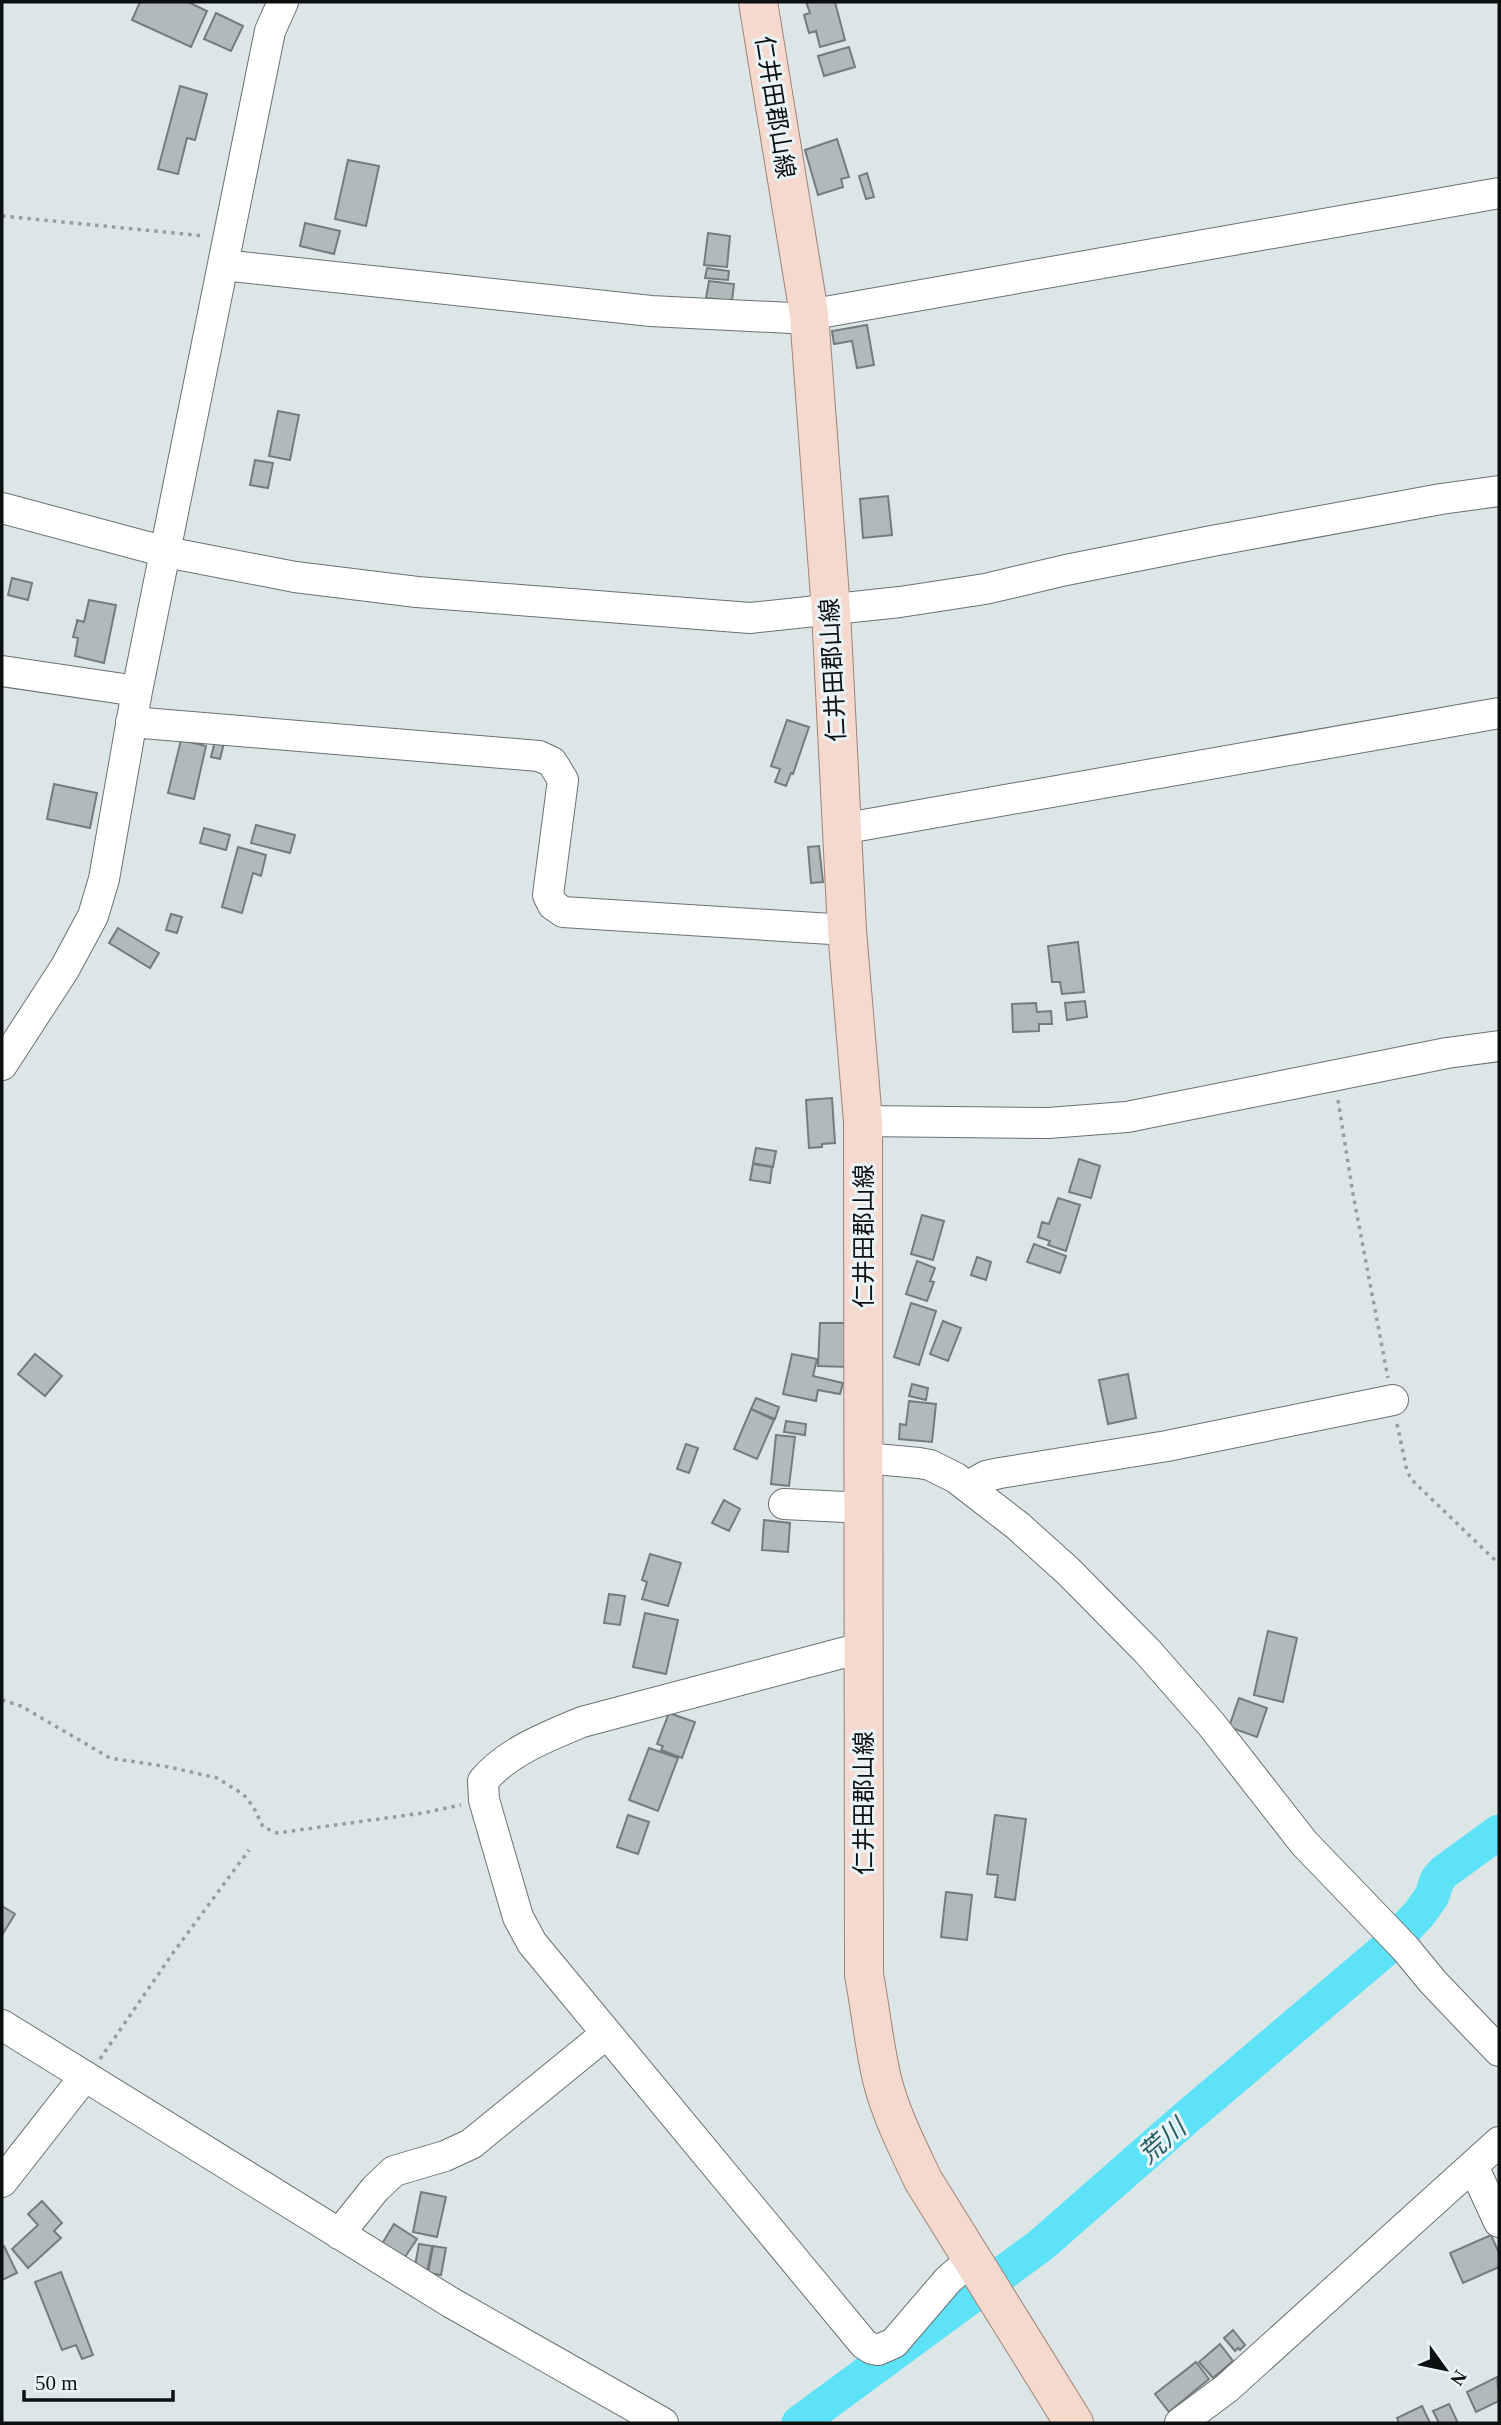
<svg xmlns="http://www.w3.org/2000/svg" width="1501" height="2425" font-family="'Times New Roman','Noto Sans JP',serif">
<rect width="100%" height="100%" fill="#dde6e7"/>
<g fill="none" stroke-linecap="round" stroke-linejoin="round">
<path stroke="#5ee2f8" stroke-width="35" d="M 799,2423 L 1041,2245 L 1186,2118 L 1387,1948 L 1419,1914 L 1432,1896 L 1437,1880 L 1444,1872 L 1499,1832"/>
</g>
<path fill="#b1b9bb" stroke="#747c7e" stroke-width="2" d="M 140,2 L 188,2 L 207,11 L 191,47 L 132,20 Z
M 806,2 L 835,2 L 845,40 L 820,47 L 816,31 L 809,33 L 804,15 L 810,13 Z
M 216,13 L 243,26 L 231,51 L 204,39 Z
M 849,47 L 855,67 L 824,76 L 818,56 Z
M 180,86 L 207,94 L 195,140 L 187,138 L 178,174 L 158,169 Z
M 837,139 L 849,177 L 841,179 L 843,187 L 818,195 L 805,150 Z
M 348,160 L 379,166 L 366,226 L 335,219 Z
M 867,173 L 874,197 L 866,199 L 859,176 Z
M 305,223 L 340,231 L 334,254 L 300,246 Z
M 708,233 L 730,236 L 727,267 L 704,265 Z
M 707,268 L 729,271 L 728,280 L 705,278 Z
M 709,281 L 734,284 L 732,301 L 706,298 Z
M 867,325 L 874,365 L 857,368 L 852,341 L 834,344 L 832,331 Z
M 278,411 L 299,415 L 290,460 L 269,456 Z
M 255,460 L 273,463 L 268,488 L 250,485 Z
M 888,496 L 892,535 L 863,538 L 860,499 Z
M 12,578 L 32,583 L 28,600 L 8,595 Z
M 89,600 L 116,605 L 104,663 L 75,656 L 78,638 L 73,637 L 77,622 L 77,620 L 84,622 Z
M 787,720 L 809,727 L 793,774 L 791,773 L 786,786 L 775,782 L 780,769 L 771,766 Z
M 181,740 L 206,746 L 194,799 L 168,793 Z
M 215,741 L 224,743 L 220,759 L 211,757 Z
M 54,784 L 97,793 L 90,828 L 47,819 Z
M 256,825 L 295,835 L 290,853 L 251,843 Z
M 204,828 L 230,835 L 226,850 L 200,843 Z
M 819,846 L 823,882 L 811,883 L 808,847 Z
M 238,847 L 266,855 L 261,876 L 253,873 L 242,913 L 222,907 Z
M 171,914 L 182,917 L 177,933 L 166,930 Z
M 118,928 L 159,953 L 150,968 L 109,943 Z
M 1078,942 L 1084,992 L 1062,994 L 1060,982 L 1052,982 L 1048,946 Z
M 1085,1001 L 1087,1017 L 1067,1020 L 1065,1003 Z
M 1036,1003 L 1037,1012 L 1051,1011 L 1052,1024 L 1039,1024 L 1039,1031 L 1013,1032 L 1012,1004 Z
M 832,1098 L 835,1143 L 822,1144 L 822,1147 L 809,1148 L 806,1100 Z
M 756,1148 L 776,1151 L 773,1167 L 753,1163 Z
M 1079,1159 L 1100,1166 L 1091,1198 L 1069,1192 Z
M 753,1164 L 772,1167 L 770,1183 L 750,1180 Z
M 1058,1198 L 1080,1205 L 1066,1251 L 1048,1245 L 1050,1241 L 1038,1237 L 1042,1222 L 1049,1224 Z
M 922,1215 L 944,1221 L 933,1260 L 911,1254 Z
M 1034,1244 L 1066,1256 L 1060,1273 L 1027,1262 Z
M 977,1257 L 991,1262 L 986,1280 L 971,1275 Z
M 917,1261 L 935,1268 L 930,1281 L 934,1282 L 927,1301 L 906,1294 Z
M 911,1303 L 936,1311 L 919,1365 L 894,1357 Z
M 943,1321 L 961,1328 L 948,1361 L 930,1354 Z
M 820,1323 L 850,1323 L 849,1367 L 818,1366 Z
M 35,1354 L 62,1376 L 45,1396 L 18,1374 Z
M 792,1354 L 817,1359 L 813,1376 L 843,1383 L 840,1394 L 818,1390 L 816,1401 L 783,1394 Z
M 1128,1374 L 1136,1418 L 1108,1424 L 1099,1380 Z
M 912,1384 L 928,1388 L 926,1400 L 909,1396 Z
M 756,1398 L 779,1407 L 775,1419 L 751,1409 Z
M 909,1401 L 936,1404 L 932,1442 L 899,1439 L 900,1424 L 906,1425 Z
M 751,1409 L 774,1420 L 757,1459 L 734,1449 Z
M 786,1421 L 806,1424 L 805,1435 L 784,1432 Z
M 776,1435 L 795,1437 L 789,1486 L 771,1484 Z
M 686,1444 L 698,1448 L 689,1473 L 677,1469 Z
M 724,1500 L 740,1509 L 729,1531 L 712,1523 Z
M 764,1520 L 790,1523 L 788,1552 L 762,1550 Z
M 650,1554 L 681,1563 L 668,1606 L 642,1599 L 647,1582 L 642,1580 Z
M 609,1594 L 625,1596 L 620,1625 L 604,1623 Z
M 645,1613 L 678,1620 L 666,1674 L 633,1667 Z
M 1268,1631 L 1297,1638 L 1283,1702 L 1254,1695 Z
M 1239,1698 L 1267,1708 L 1257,1737 L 1229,1727 Z
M 669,1713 L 695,1722 L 682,1758 L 661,1750 L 663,1746 L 657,1744 Z
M 649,1748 L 678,1758 L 658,1811 L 629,1800 Z
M 628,1815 L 649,1822 L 638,1854 L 617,1847 Z
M 995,1815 L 1026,1819 L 1015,1900 L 995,1897 L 998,1875 L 987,1874 Z
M 946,1892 L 972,1895 L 967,1940 L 941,1937 Z
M 2,1906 L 15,1914 L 2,1935 Z
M 421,2192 L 446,2197 L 437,2237 L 413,2232 Z
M 42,2201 L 62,2223 L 54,2231 L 61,2238 L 28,2268 L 12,2249 L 38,2225 L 28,2214 Z
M 394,2224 L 417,2239 L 401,2263 L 379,2249 Z
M 1491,2235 L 1499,2253 L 1499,2267 L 1463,2283 L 1450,2253 Z
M 419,2244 L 432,2246 L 427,2273 L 414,2271 Z
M 4,2246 L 17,2273 L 2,2280 L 2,2247 Z
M 433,2246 L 446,2248 L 441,2275 L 428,2273 Z
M 61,2272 L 93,2355 L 82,2359 L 76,2345 L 62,2350 L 35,2282 Z
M 1233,2330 L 1245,2345 L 1240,2350 L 1238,2348 L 1235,2351 L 1224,2338 Z
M 1220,2344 L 1233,2361 L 1213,2378 L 1199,2362 Z
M 1196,2362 L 1209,2379 L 1169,2412 L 1155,2394 Z
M 1497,2377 L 1499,2401 L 1476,2412 L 1467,2392 Z
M 1449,2404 L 1458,2423 L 1439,2423 L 1433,2411 Z
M 1422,2406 L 1430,2423 L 1399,2423 L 1397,2418 Z"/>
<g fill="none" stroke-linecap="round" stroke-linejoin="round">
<g stroke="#697173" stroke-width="32">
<path id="minor" d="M 223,265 L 651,311 L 791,318 L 1499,193
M 2,508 L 166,552 L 295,577 L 417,592 L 750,618 L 900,602 L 985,589 L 1066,570 L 1212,541 L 1441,499 L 1499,491
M 2,671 L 137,691
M 131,722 L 539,756 L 552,762 L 563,780 L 548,895 L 553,905 L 563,912 L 847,930
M 841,829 L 1499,713
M 2,1065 L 65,968 L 93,916 L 104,879 L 137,691 L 270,31 L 283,2
M 863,1121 L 1048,1123 L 1127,1117 L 1447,1053 L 1499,1046
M 865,1458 L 919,1463 L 930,1465 L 956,1478 L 1018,1526 L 1068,1571 L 1148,1652 L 1211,1724 L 1304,1843 L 1405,1948 L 1433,1982 L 1499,2051
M 968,1486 L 986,1476 L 1000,1473 L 1167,1446 L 1393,1400
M 784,1504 L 865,1508
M 865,1647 L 582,1722 C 548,1736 507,1752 483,1781 L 484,1800 L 518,1917 L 532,1943 L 864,2344 L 872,2349 L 878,2350 L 894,2343 L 948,2280 L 972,2259
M 2,2025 L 450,2302 L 663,2423
M 1473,2166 L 1499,2222
M 2,2182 L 85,2076
M 339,2234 L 375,2189 L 394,2171 L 445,2156 L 471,2144 L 606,2034
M 1180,2423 L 1227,2388 L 1499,2142"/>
</g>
<g stroke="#a08277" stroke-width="40">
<path id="major" d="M 758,2 L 809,314 L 831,611 L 847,930 L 863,1121 L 864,1975 C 871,2011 874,2048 883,2083 C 892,2117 908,2148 923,2180 L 1074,2423"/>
</g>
<path stroke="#969d9e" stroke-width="3.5" stroke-dasharray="3.5 5" stroke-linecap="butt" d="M 2,216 L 205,236
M 1338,1100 L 1353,1194 L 1388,1378
M 1397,1424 L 1407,1471 L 1412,1480 L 1499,1564
M 2,1700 L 21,1706 L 110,1758 L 169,1767 L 217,1778 L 243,1794 L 253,1806 L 263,1827 L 277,1833 L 423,1813 L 461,1805
M 100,2059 L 173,1953 L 249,1850"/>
<use href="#minor" stroke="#fff" stroke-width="30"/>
<use href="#major" stroke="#f5d9ce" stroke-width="38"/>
</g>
<g text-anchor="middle" stroke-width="6" stroke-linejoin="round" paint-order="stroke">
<g font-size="24" fill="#0d1011" stroke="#eaf3f5">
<text transform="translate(775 107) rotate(81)" y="8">仁井田郡山線</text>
<text transform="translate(833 670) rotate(-93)" y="8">仁井田郡山線</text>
<text transform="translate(864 1236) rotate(-90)" y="8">仁井田郡山線</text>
<text transform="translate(864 1803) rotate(-90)" y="8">仁井田郡山線</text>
</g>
<g font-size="26" font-style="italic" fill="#275e68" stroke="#eaf3f5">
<text transform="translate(1162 2141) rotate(-41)" y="9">荒川</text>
</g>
</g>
<rect width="1501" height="2425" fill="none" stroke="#0d1011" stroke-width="7"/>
<g transform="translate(1445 2369) rotate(123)" stroke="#eaf3f5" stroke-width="5" paint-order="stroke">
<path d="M0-5L12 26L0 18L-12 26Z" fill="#0d1011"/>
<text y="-10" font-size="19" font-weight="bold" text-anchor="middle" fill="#0d1011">N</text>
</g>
<path d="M24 2390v10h149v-10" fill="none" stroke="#0d1011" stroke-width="3.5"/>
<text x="35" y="2390" font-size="21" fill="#0d1011" stroke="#eaf3f5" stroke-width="5" paint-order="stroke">50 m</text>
</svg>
